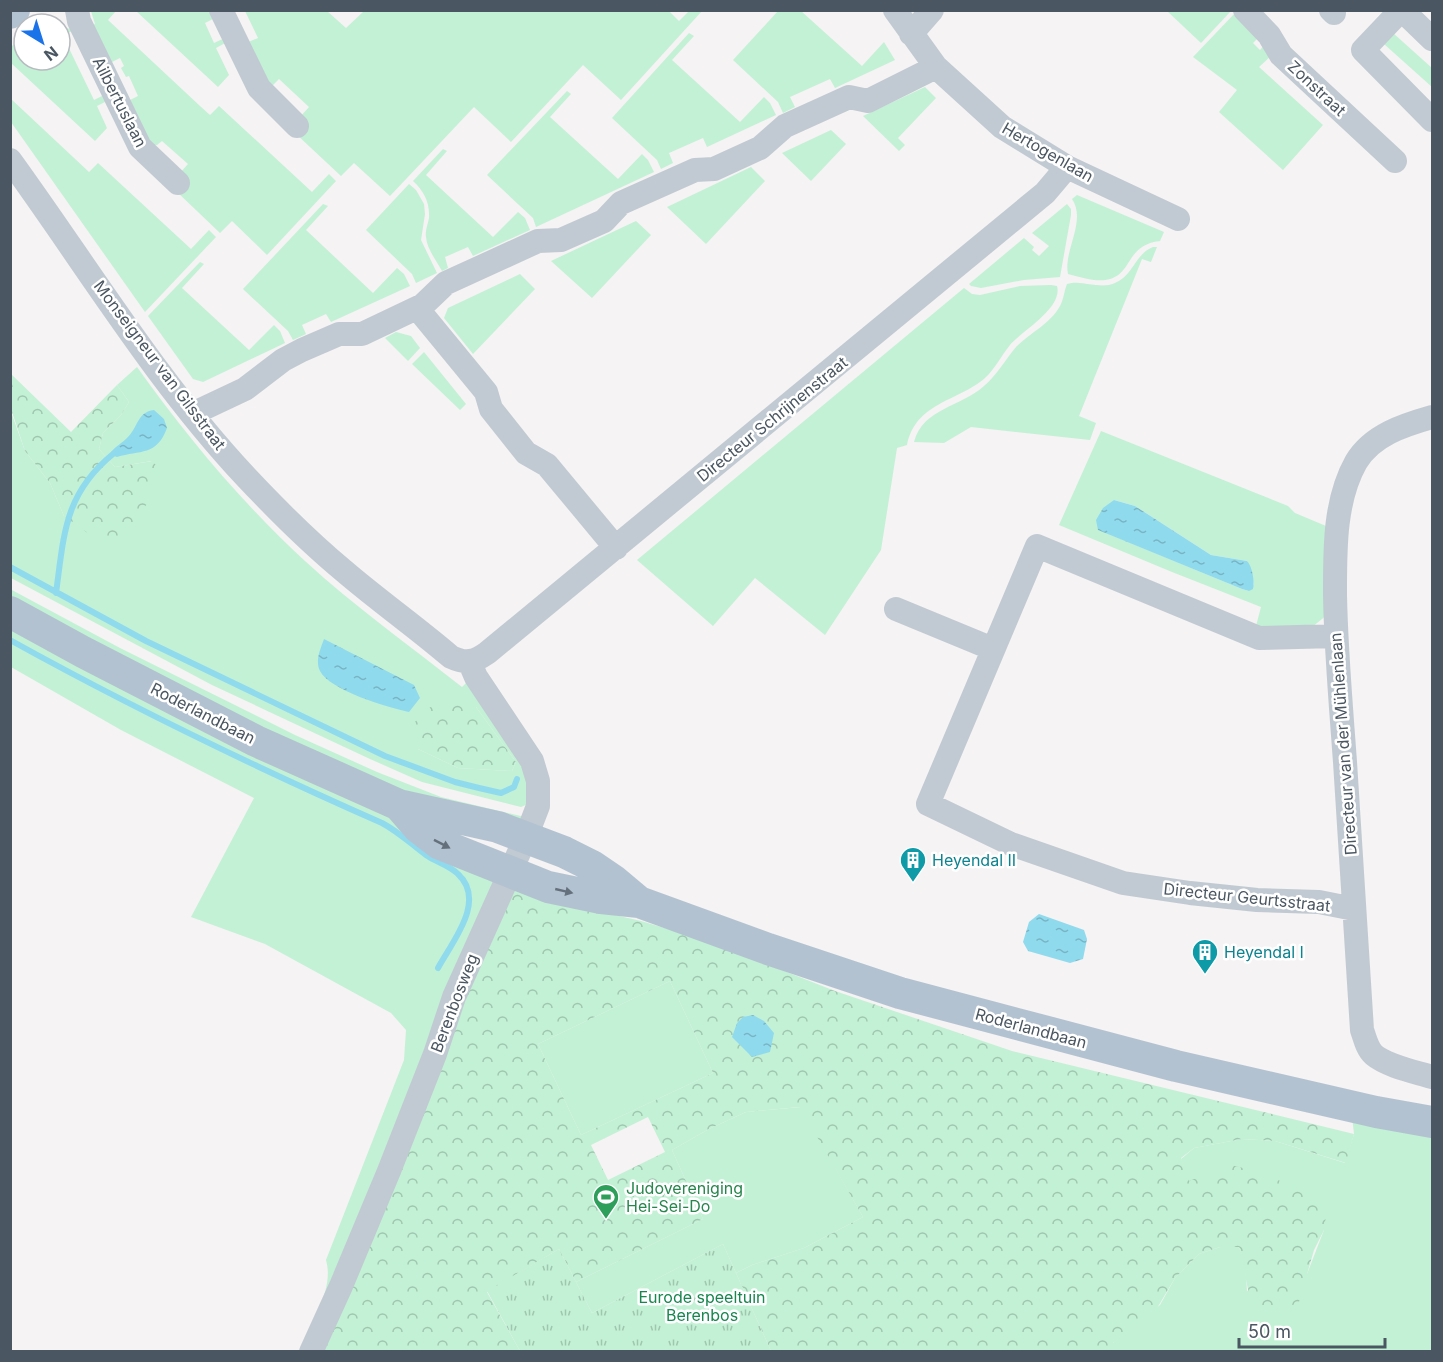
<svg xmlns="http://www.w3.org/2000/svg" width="1443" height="1362" font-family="Inter,sans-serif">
<defs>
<pattern id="forest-crowns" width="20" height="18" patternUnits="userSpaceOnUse" patternTransform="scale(1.5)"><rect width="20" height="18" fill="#c3f1d5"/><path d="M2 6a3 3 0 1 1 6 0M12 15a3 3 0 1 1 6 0" fill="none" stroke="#a0c6b0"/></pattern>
<pattern id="park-tufts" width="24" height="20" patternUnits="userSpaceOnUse" patternTransform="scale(1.5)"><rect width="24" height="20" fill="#c3f1d5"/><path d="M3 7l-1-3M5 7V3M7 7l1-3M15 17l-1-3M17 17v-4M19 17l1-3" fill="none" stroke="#a0c6b0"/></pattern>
<pattern id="water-ripples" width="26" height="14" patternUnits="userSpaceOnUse" patternTransform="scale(1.5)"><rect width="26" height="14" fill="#90daee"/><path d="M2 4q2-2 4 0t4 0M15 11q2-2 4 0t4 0" fill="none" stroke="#78b4c4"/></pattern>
</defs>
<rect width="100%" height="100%" fill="#f5f3f3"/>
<path fill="#c3f1d5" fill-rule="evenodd" d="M 668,10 L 679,21 L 689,11 L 702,11 L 621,100 L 583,65 L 511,142 L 474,107 L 390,196 L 354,163 L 341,176 L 295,133 L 300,117 L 309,107 L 279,79 L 269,89 L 246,43 L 258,38 L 245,11 L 327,11 L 346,28 L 364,11 Z
M 91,11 L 116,11 L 108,20 L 200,106 L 210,115 L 219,106 L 312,192 L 329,174 L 336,181 L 267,255 L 232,221 L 220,233 L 175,190 L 179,174 L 188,164 L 162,141 L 157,145 L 151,146 L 126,102 L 138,96 L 129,76 L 126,77 L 121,68 L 124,66 L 120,58 L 108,64 L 89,26 L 95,24 Z
M 136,11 L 214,11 L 217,17 L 205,23 L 214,43 L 227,37 L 229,41 L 216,48 L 229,75 L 218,87 Z
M 778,11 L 801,11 L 862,66 L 884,42 L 895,60 L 835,88 L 830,79 L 790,97 L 795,107 L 783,113 L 778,102 L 733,60 Z
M 1167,11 L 1231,11 L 1201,43 Z
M 1236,12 L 1259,37 L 1253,43 L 1260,50 L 1268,41 L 1273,54 L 1259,67 L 1323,125 L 1283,170 L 1219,112 L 1237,90 L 1193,57 Z
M 60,27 L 71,29 L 72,31 L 63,36 L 94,100 L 106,94 L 109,100 L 97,106 L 107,128 L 95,141 L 11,63 L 10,47 L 24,39 L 24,60 L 60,60 Z
M 689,33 L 694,36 L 672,60 L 740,122 L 764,97 L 770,103 L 776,115 L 707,147 L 703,138 L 669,153 L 673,163 L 661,169 L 657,160 L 612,118 Z
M 1393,33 L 1432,68 L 1432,87 L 1384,44 Z
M 925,87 L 936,98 L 898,138 L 905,145 L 899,151 L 863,116 Z
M 567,91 L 571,94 L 550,117 L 618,179 L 642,154 L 648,160 L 654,172 L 536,227 L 533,218 L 487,175 Z
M 10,98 L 89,172 L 98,163 L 191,249 L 209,230 L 216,237 L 145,312 L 11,122 Z
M 831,130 L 846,144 L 811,181 L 782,153 Z
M 443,149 L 447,151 L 426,175 L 493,237 L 518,212 L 525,218 L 530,230 L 473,256 L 468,247 L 445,257 L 448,268 L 442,271 C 436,260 427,249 426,237 C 425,230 428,224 429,218 C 430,203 424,191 413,181 Z
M 751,167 L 765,181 L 706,244 L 667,207 Z
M 409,184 L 416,190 L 424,204 L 425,214 L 421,240 L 437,273 L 416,283 L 412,274 L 366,230 Z
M 1077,195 L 1164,232 L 1160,241 C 1126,245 1133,272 1110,279 C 1098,283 1080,277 1068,274 C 1063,251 1087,221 1072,199 Z
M 323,204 L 328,206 L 306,230 L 373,293 L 397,268 L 404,274 L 410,286 L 331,322 L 326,314 L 302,325 L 306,334 L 293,340 L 288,331 L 243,289 Z
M 1067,204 L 1071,209 L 1071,215 L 1060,277 L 1024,280 L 981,288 L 971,286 L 969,284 L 1024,238 L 1034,247 L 1032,250 L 1039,256 L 1049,246 L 1032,233 Z
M 636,221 L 651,235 L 592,298 L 551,261 Z
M 1153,247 L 1157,247 L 1151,262 L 1142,259 L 1079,416 L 1096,423 L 1090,440 L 971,427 L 944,443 L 914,442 C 923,408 961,407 984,386 C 997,375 1005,360 1016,347 C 1030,333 1051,323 1060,306 C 1064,299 1064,291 1067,284 C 1082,279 1099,290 1115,283 C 1133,276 1135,254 1153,247 Z
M 200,262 L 204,264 L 182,288 L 249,350 L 274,325 L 280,331 L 285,343 L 203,382 L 193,379 L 148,316 Z
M 520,274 L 535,289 L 473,354 L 444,318 L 448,308 Z
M 1051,285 L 1057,286 C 1063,308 1023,330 1010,345 C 1001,356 995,369 985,378 C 957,402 916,402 907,445 L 897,448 L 881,550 L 825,635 L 755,578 L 713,626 L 637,560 L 964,288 L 972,294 L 980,295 L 1020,286 Z
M 396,332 L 411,336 L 420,348 L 408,361 L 385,338 Z
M 424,352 L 466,404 L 460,410 L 412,364 Z
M 137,367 C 187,437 242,503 305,561 C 354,606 410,646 462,687 L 467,682 L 528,769 L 528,804 L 521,807 L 422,782 L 370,759 L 212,685 L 11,578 L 10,409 L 25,451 L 50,483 L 64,516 L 152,461 L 115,467 L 99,449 L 103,433 L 121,415 L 129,402 L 117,385 ZM 476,707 L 516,762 L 512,771 L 458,768 L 418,749 Z
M 1101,431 L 1288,506 L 1295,513 L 1326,526 L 1327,615 L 1312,627 L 1256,626 L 1261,607 L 1172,572 L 1059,525 ZM 1114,500 L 1135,506 L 1211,555 L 1247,561 L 1254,584 L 1249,591 L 1242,589 L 1099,530 Z
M 10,589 L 120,648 L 295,735 L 377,772 L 441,797 L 525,817 L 519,829 L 391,791 L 11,602 Z
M 11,622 L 393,814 L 498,874 L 441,1020 L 304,1344 C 314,1319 334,1287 326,1260 L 404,1060 L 406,1030 L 391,1013 L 265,944 L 191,917 L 254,798 L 121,730 L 11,667 Z
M 670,981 L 713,1073 L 581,1135 L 538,1044 Z
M 801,1107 L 863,1217 L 804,1248 L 752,1265 L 736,1273 L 723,1244 L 592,1313 L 576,1282 L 703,1219 L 672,1150 L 709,1129 L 746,1112 Z
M 1352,1116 L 1432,1134 L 1432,1351 L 1113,1352 L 1113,1343 L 1160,1305 L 1175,1278 L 1199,1254 L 1220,1247 L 1239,1247 L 1245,1262 L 1247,1291 L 1307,1274 L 1324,1230 L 1188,1181 L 1181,1159 L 1194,1148 L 1242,1139 L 1275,1141 L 1345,1163 L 1354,1134 Z"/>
<path fill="url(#forest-crowns)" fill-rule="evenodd" d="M 11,374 L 71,432 L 117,385 L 129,402 L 121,415 L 103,433 L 99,449 L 115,467 L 153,461 L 159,470 L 147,504 L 115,544 L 89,534 L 64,516 L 50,483 L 25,451 L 11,409 Z
M 462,699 L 476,707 L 516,762 L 512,771 L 458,768 L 418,749 L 407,733 C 424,709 432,701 462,699 Z
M 510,884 L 563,903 L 641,921 L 708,941 L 835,991 L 1012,1051 L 1354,1134 L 1346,1163 L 1275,1141 L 1242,1139 L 1194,1148 L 1181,1158 L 1189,1181 L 1231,1165 L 1267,1174 L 1319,1202 L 1326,1216 L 1324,1230 L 1314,1250 L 1299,1302 L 1272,1315 C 1238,1298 1251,1277 1239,1247 L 1220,1247 L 1199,1254 L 1175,1278 L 1153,1315 L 1113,1343 L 1113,1351 L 771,1351 L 736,1273 L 752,1265 L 804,1248 L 863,1217 L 800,1107 L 746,1112 L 709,1129 L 672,1150 L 703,1219 L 576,1282 L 559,1249 L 487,1292 L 520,1351 L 317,1352 ZM 670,981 L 713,1073 L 581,1135 L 538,1044 ZM 648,1117 L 665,1152 L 608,1180 L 591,1145 Z"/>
<path fill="url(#park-tufts)" d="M 723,1244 L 771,1351 L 520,1351 L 487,1291 L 559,1249 L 592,1313 Z"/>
<path fill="url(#water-ripples)" d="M 154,410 L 164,419 L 167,428 C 157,456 140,450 117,457 L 114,456 L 111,452 C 116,446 122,443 127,438 C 138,428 137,412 154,410 Z
M 1114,500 L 1135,506 L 1211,555 L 1247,561 C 1252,566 1255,581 1253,589 L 1249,591 L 1242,589 L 1098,530 L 1096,520 L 1103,508 Z
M 324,639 L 414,685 L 420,698 L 409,712 C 389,708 329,690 320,671 C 315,661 320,650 324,639 Z
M 1039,914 L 1084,930 L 1087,939 L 1083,959 L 1070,963 L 1028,951 L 1023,942 L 1029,922 Z
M 753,1015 L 764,1021 L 774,1033 L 770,1052 L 752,1057 L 732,1037 L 737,1023 L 743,1017 Z"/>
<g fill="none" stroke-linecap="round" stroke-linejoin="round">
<path stroke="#90daee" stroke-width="6" d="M 10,567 L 146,641 L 385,756 L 455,782 L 479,788 L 501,793 L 514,787 L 517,779
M 56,593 C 64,535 64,494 113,454
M 10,640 C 131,707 255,767 382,823 C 399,832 411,844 426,855 C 436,862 449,865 458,874 C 487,901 452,942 438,968"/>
<path stroke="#c1cad2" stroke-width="24" d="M 77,10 L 79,21 L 140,147 L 178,183
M 221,10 L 259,88 L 297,126
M 895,10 L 936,67 L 1002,127 L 1067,167 L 1178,219
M 1245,10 L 1269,35 L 1281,55 L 1395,161
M 1331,10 L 1334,13
M 1401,10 L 1363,50 L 1432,120
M 1402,10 L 1432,39
M 911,34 L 932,10
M 10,160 C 87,266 156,381 246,477 C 277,510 309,542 344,571 C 379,601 416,627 451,657 C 466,664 474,662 487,653 L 1045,193 L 1067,167
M 417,308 L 486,392 L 491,409 L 526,453 L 547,465 L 616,548
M 192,414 L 245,389 L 283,360 L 302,350 L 339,334 L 362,334 L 423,305 L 446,283 L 538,241 L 561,240 L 604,221 L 621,203 L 695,170 L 714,169 L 760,148 L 785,126 L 849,97 L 868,101 L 936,67
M 1432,417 C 1404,425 1372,435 1356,462 C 1334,501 1335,551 1335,595 C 1336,651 1341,706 1345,762 C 1351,851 1356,941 1362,1030 C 1365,1038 1367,1049 1374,1055 C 1387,1066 1416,1072 1432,1077
M 896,609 L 993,649
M 1335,636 L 1259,638 L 1037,546 L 928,804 L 1011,844 L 1123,883 L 1190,893 L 1257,900 L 1319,902 L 1354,909
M 311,1352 L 341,1286 L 389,1171 L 435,1054 L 454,997 L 526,837 L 538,806 L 538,781 L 532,761 L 476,677 L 470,663"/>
<path stroke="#b3c2d1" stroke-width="32" d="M 10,13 L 14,10
M 10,612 L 83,652 L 256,741 L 399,805 L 498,827 L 564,852 L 592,866 L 614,881 L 639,902
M 399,805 L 418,827 L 440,844 L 548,887 L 601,898 L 639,902 L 768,949 L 900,993 L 1176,1066 L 1376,1112 L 1432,1122"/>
</g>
<defs><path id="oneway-solid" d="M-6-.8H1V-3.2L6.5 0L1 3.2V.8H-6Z" transform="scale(1.5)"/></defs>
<g fill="#64717d">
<use href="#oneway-solid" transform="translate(442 844) rotate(27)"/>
<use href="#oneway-solid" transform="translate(564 891) rotate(13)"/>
</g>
<defs>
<g id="building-pin" transform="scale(1.35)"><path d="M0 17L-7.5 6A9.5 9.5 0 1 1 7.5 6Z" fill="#0f9aa8" stroke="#fff"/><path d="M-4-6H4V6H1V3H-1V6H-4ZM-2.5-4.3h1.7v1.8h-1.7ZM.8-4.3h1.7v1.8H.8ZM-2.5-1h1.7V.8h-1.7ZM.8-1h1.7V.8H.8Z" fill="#fff"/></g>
<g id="stadium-pin" transform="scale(1.35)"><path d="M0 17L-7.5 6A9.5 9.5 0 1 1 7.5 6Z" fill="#2e9e5b" stroke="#fff"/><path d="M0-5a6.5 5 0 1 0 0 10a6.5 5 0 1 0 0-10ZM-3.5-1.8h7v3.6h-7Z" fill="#fff"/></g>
</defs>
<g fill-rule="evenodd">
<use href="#building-pin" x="913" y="860"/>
<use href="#building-pin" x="1205" y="952"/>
<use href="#stadium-pin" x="606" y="1197"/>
</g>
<g text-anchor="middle" stroke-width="5" stroke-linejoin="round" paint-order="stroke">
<g font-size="16" fill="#4a5661" stroke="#fff">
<text transform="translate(1317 88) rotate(43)" y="6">Zonstraat</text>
<text transform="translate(120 102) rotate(63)" y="6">Ailbertuslaan</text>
<text transform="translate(1048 152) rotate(30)" y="6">Hertogenlaan</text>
<text transform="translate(160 365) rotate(53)" y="6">Monseigneur van Gilsstraat</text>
<text transform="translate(772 419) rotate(-39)" y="6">Directeur Schrijnenstraat</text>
<text transform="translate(203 713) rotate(27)" y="6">Roderlandbaan</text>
<text transform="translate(1343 744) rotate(-94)" y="6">Directeur van der Mühlenlaan</text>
<text transform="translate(1247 897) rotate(6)" y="6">Directeur Geurtsstraat</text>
<text transform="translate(454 1003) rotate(-69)" y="6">Berenbosweg</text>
<text transform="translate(1031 1028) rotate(15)" y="6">Roderlandbaan</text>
</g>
<g font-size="16" fill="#0d838f" stroke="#fff" text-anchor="start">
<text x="932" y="866">Heyendal II</text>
<text x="1224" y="958">Heyendal I</text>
</g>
<g font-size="16" fill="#27864d" stroke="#fff" text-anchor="start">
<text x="626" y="1194">Judovereniging<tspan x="626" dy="18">Hei-Sei-Do</tspan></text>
</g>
<g font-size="16" fill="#17864f" stroke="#fff">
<text x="702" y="1303">Eurode speeltuin<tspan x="702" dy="18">Berenbos</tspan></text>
</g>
</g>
<rect width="1443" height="1362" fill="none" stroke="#4a5661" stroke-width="24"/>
<g transform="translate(42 42) rotate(142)"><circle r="28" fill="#ffffff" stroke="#b7bbc0" stroke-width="1.5"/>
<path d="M0-4.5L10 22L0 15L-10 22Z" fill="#1a73e8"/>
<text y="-9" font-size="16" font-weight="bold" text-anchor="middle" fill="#4a5661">N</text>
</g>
<path d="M1239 1338v9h146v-9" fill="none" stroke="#4a5661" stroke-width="3"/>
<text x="1248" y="1338" font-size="18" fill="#4a5661" stroke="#ffffff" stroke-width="4.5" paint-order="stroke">50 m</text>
</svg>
